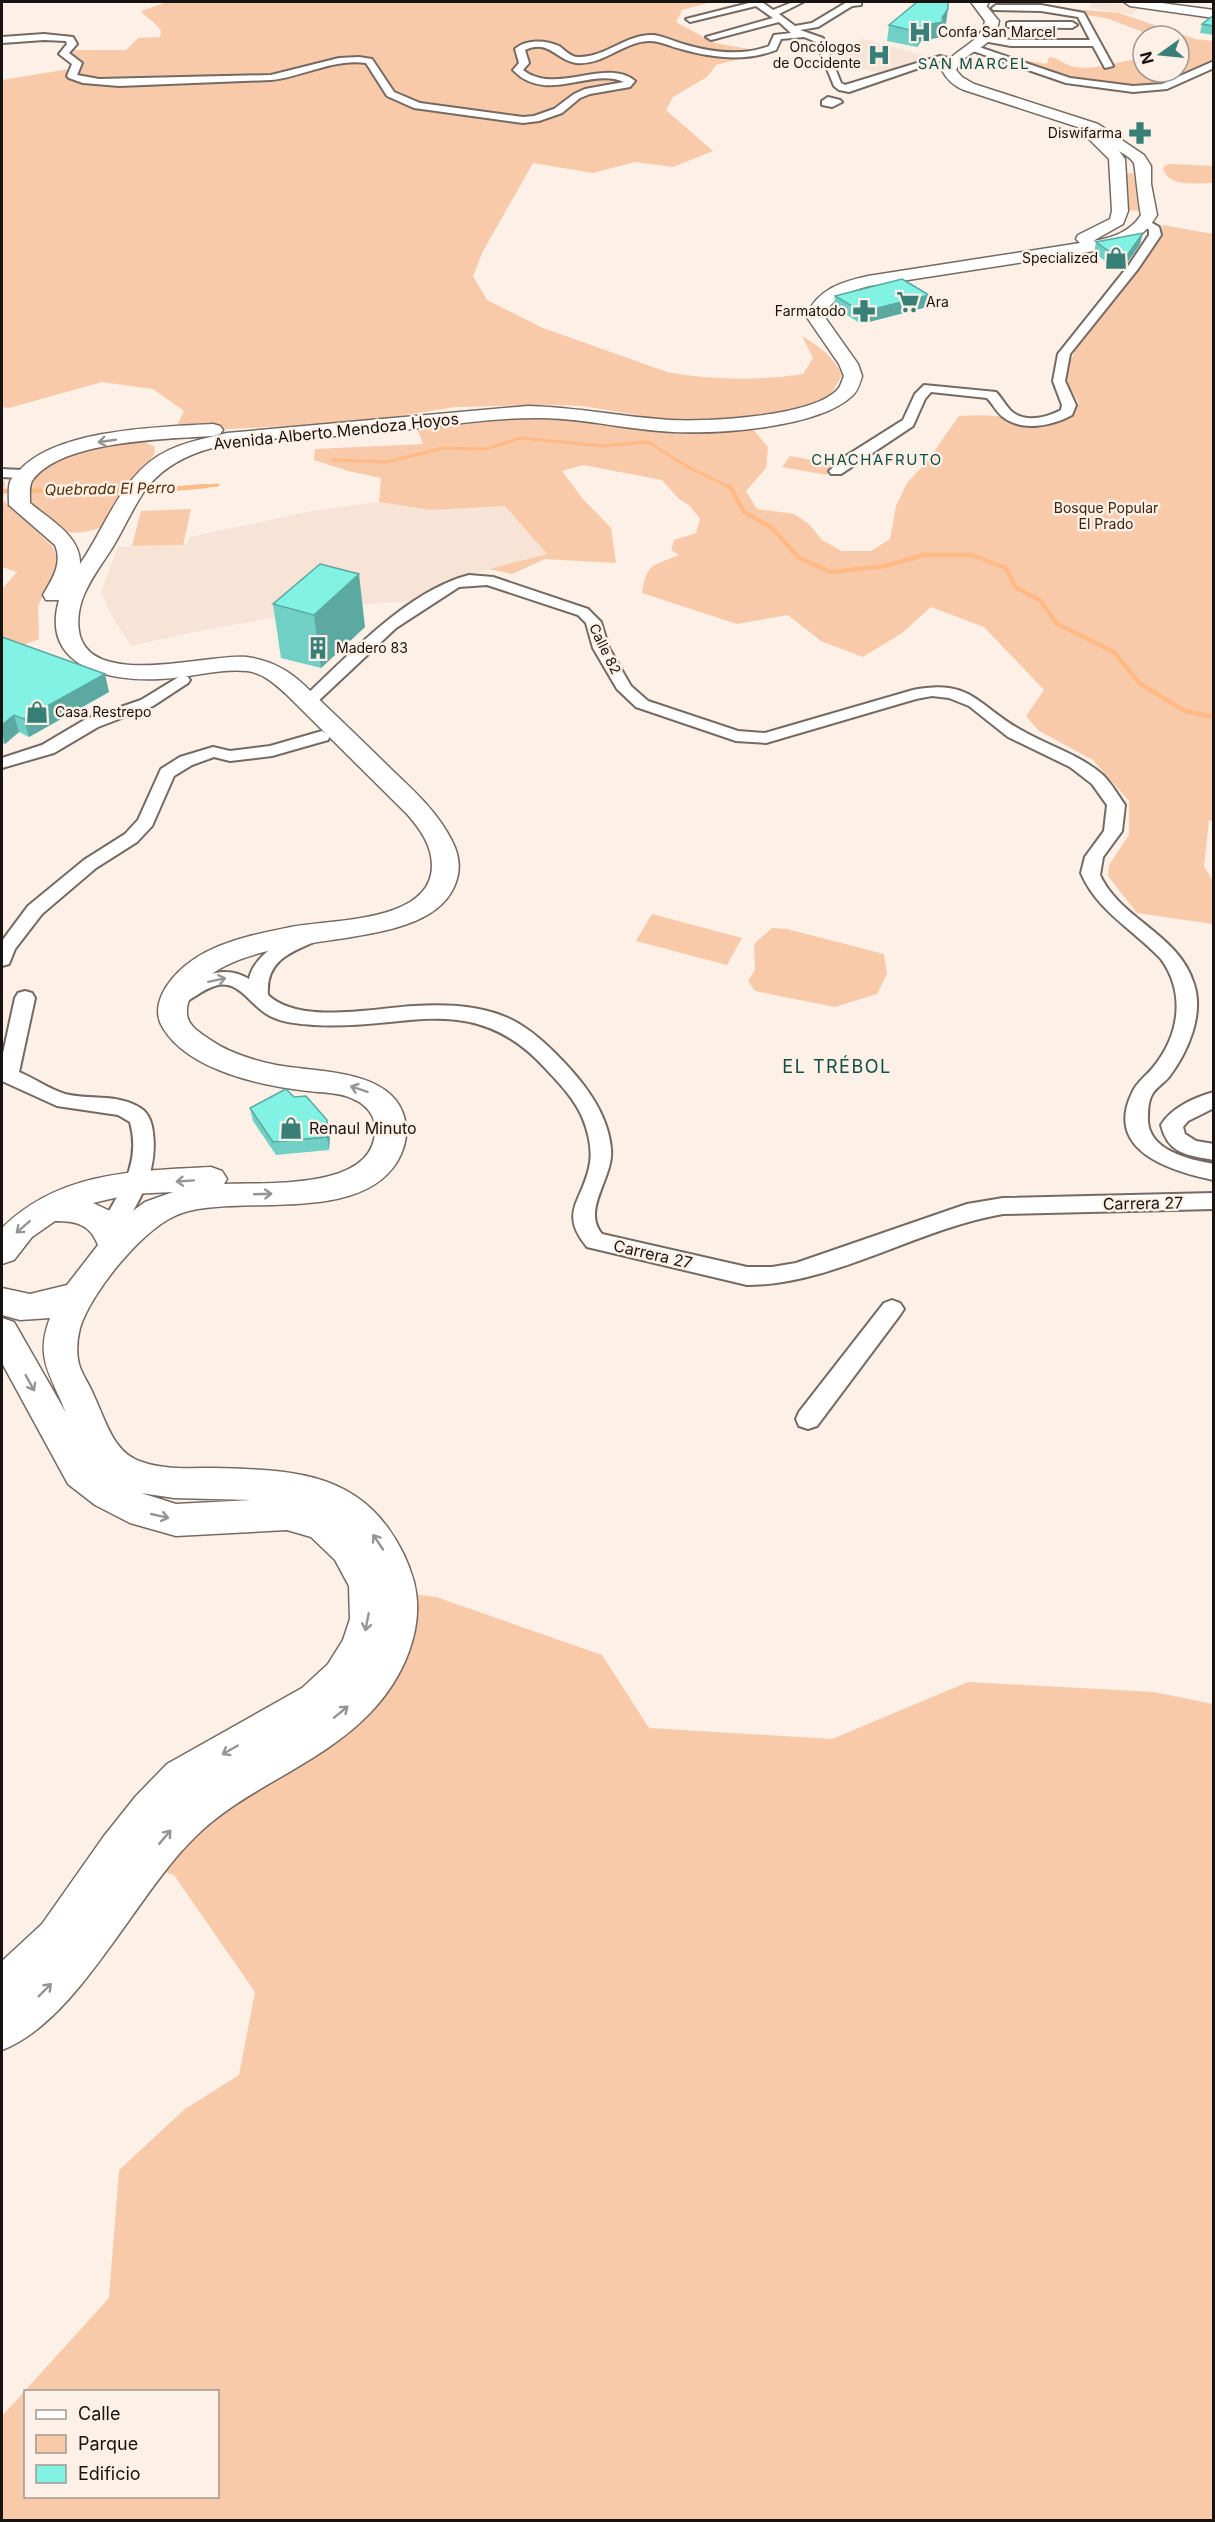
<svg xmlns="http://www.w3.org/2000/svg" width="1215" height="2522" font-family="Inter,sans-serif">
<rect width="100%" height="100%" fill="#fdf0e7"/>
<path fill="#f8e4d7" d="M 1093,2 L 1140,6 L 1131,15 L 1090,8 Z
M 863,39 L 890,46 L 933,58 L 880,73 L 831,61 L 835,52 Z
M 379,502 L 430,510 L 505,505 L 547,554 L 444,581 L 411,601 L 341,606 L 199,631 L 131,646 L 109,611 L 101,591 L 118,547 L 187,545 L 189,537 L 316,510 Z"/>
<path fill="#f8caa9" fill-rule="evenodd" d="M 167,2 L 712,2 L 682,10 L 676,22 L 715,43 L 765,52 L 716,65 L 707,77 L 673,97 L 666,110 L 713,151 L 673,167 L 635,162 L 593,173 L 533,163 L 483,251 L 473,276 L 487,300 L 543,328 L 667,372 C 710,380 760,381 803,374 L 813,358 L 802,336 C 820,347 833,356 842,375 L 831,394 L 814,404 L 774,413 L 703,420 L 661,419 L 583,406 L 547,405 L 456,407 L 360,422 L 174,432 L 184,411 L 153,389 L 102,382 L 9,408 L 2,407 L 2,80 L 75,68 L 68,58 L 68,50 L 126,50 L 138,38 L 160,37 L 161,31 C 157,23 147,19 141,11 Z
M 1062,8 L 1119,13 L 1195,39 L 1213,41 L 1213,59 L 1169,82 L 1142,88 L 1069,79 L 1016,62 L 1012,58 L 1047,64 L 1049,57 C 1059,57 1065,66 1075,67 C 1097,70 1111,63 1132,60 L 1135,57 L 1143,57 L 1143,72 L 1179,72 L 1179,36 L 1153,36 L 1109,19 L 1061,10 Z
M 1172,164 L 1213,166 L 1213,183 C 1197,183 1170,188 1163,169 L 1165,165 Z
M 1133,173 L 1135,182 L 1139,184 L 1139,211 L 1129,210 L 1128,196 L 1122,191 L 1122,174 Z
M 1163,225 L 1213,234 L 1214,822 L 1209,820 L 1204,866 L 1213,881 L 1213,924 L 1137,913 L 1108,876 L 1109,865 L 1129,835 L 1129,801 L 1093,760 L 1039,731 L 1026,716 L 1044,690 L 984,627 L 931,607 L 902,633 L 863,657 L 821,641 L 788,615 L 737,624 L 642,593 C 647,562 653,566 679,555 L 671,550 L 674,540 L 696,533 L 700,519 L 690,506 L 678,498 L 662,480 L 583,465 L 562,471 L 582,498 L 611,528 L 616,563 L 545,559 L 512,574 L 489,569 L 547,554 L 505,506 L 430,510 L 379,502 L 381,478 L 348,471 L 314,460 L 315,449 L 423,444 L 415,423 L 548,412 L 653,424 L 746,421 L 768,447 L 766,468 L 746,491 L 757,509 L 794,514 L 809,524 L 822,540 L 842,551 L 871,551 L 890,539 L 896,506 L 907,483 L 928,460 L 959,416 C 971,415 984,415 997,416 C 1024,420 1063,436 1079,403 L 1067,383 L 1068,365 L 1083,336 L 1153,249 Z
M 141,440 L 155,447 L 154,455 L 124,493 L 103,527 C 60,541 55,527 23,500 L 26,479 L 72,449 Z
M 790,456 L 834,464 L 827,475 L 782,467 Z
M 2,480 L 5,482 L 3,500 L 52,546 L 59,563 L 38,606 L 39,639 L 18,647 L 2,646 L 2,589 L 17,572 L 2,567 Z
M 191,509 L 183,545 L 132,546 L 141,511 Z
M 652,914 L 742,938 L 727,965 L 636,941 Z
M 772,928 L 787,929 L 884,954 L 887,974 L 877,994 L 835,1007 L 755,991 L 748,981 L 755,970 L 754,944 Z
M 399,1592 L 436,1597 L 602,1655 L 649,1728 L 832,1739 L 968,1682 L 1154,1692 L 1213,1704 L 1213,2520 L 2,2520 L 2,2416 L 109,2298 L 119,2170 L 185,2109 L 239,2075 L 255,1992 L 174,1875 L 142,1864 ZM 26,2392 L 218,2392 L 218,2496 L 26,2496 Z"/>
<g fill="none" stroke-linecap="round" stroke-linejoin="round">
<path stroke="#ffba85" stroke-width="3" d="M 333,460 L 387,462 L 443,448 L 486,449 L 521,438 L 602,446 L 648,442 L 688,467 L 731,488
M 188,488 L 218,485"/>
<path stroke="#ffba85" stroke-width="4.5" d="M 730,486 L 744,512 L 772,528 L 799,558 L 831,572 L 885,566 L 924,555 L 972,555 L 1006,568 L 1015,587 L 1041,601 L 1057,624 L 1114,652 L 1139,683 L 1185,711 L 1214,717
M 2,491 L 159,490 L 206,486"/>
<g stroke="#756a62" stroke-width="4">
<path id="street" d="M 753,2 L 762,2 L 773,10 L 793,2 L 803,2 L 779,14 L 795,26 L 812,23 L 847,2 L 861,2 L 861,5 L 852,6 L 818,27 L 800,30 L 823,38 L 841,83 L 845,85 L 940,56 L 948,58 L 849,92 L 839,90 L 834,86 L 816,42 L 804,37 L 781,39 L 776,50 C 745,62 713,58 681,49 C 671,47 661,41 650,41 C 624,41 603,66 576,63 C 556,60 549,39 525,50 L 529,63 L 523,70 C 556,96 606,57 635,81 L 630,87 L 590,94 L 580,98 L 562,113 L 539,121 L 523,123 L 414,108 L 387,96 L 366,63 C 334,58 302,77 271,80 L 119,86 L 83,83 L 69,78 L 67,76 L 72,64 L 59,54 L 67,44 L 66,41 L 44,40 L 2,43 L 2,37 L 44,34 L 73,37 L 77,44 L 69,53 L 82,63 L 77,75 L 99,79 L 271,75 L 339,58 L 359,57 L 372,59 L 394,92 L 420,103 L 523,117 L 534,116 L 554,109 L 574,94 L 585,89 L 624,82 C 590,67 546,105 513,70 L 519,63 L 515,49 C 526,39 546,40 559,46 C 565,50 570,57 578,57 C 605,58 626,34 653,35 C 663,36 673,41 683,44 C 710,52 742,57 769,46 L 774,35 L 791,33 L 779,22 L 711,40 L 706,37 L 773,18 L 756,6 L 690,22 L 686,19 Z
M 996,5 L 1041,5 L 1084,13 L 1113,66 L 1105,68 L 1093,46 L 1011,46 L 983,41 L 983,37 L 986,36 L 1011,40 L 1090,40 L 1078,17 L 1041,11 L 993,10 L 992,8 Z
M 1010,22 L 1072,22 L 1077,25 L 1072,28 L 1007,27 L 1007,23 Z
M 973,45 L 1070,78 L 1133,86 L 1162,84 L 1214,61 L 1214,68 L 1167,89 L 1133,92 L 1066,83 L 970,50 L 968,48 Z
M 828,97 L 840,100 L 842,102 L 832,107 L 822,105 L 822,101 Z
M 1147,220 L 1159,227 L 1161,235 L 1138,269 L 1070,354 L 1065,381 L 1076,405 L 1072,415 C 1052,426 1022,432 1003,417 C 996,412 993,404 987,398 L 931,392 L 925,399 L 913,426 L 841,474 L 831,474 L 829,471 L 846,456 L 903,420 L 915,394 L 924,385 L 996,392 C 1002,398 1005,405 1011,411 C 1025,423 1046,418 1061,410 L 1062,405 L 1053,381 L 1058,354 L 1129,265 L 1149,235 L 1149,230 L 1141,223 Z
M 2,469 L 21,470 L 28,474 L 21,478 L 2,477 Z
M 469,575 L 493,577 L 588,609 L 601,622 L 609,648 L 631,686 L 648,701 L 738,731 L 765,733 L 913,690 C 971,678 978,706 1021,730 C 1048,746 1079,754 1103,775 C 1111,783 1118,795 1125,805 L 1122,831 L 1103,857 L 1100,875 C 1121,920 1179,934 1194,984 C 1204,1015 1188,1052 1169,1077 C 1164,1083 1157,1087 1153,1093 C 1149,1099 1148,1108 1148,1115 C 1145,1150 1187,1159 1214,1164 L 1214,1180 C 1171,1171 1104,1151 1132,1093 C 1137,1081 1148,1075 1155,1065 C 1180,1033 1185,992 1161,959 C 1134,930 1097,911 1081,873 L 1085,857 L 1104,831 L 1107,805 L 1092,784 L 1070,767 L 1008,737 L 969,706 L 949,698 L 932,696 L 916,699 L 766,743 L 736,741 L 636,707 L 617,689 L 593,648 L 586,623 L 578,615 L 487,585 L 459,587 L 396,628 L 314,705 L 302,705 L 300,702 L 302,699 C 348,656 407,591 469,575 Z
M 182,675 L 188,677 L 190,680 L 188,683 L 153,706 L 98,727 L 54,753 L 2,768 L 2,758 L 42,745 L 86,719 L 141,700 Z
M 322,731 L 330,736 L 328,740 L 272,756 L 230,761 L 214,757 L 192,765 L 174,776 L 152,826 L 137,842 L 96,868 L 42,914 L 15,949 L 9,964 L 2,966 L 2,941 L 28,906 L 84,860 L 125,834 L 138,820 L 161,769 L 180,757 L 213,747 L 230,751 L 270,746 Z
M 318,927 L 325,929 L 327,933 L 325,937 C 296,951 265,957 268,995 C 300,1025 374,1008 414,1006 C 445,1004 479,1005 508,1018 C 526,1026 541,1039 555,1053 C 581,1079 608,1111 611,1149 C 614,1178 581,1209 602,1234 L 747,1267 L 772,1267 L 796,1263 L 967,1204 L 1003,1198 L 1214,1193 L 1214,1209 L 1003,1214 C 916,1229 833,1285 747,1285 L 587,1247 C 559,1213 581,1203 589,1168 C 593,1152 589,1134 583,1119 C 575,1099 559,1083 545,1068 C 471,988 406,1031 314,1025 C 300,1024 283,1023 270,1016 C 251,1007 241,981 218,985 C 201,989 189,1003 173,1008 L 166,1006 L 163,1001 C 172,986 209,971 226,972 C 234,972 242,975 249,979 C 255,951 293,934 318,927 Z
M 25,991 L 32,993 L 35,998 L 19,1072 C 34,1078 49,1089 65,1094 C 89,1100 115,1094 137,1106 C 148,1111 152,1122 153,1133 C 158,1172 139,1203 118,1235 L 110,1237 L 102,1235 L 99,1229 C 118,1193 142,1166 130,1122 L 118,1115 L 57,1106 L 2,1081 L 2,1058 L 15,998 L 18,993 Z
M 1214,1092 L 1214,1108 L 1188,1121 L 1183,1127 L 1185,1134 L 1196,1141 L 1214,1144 L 1214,1160 C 1187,1155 1168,1154 1161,1125 C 1171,1108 1195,1097 1214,1092 Z
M 892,1300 L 900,1303 L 904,1309 L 900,1315 L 817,1426 L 808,1429 L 799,1426 L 796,1419 L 799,1412 L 884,1303 Z"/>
</g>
<g stroke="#756a62" stroke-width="3">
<path id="primary" d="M 971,2 L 983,2 L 999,21 C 994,51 967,47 956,70 L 962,77 L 974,84 L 1098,124 L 1144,155 L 1151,166 L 1151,184 L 1157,215 C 1142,240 1129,243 1101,250 L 869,286 C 850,291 832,297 824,316 L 858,364 L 862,376 C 860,383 858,391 852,396 C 818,428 719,434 673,432 C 630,430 587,419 543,418 C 484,417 425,429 367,434 C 314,439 256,434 205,450 C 180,458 158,471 143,493 C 132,510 124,528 114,545 C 103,563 89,580 82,600 C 78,612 77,624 80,636 C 95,689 210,653 247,657 C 269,660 287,669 303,684 C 332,712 362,740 390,768 C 413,790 438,812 452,841 C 460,856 461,872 454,887 C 422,957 262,924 202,982 C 194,989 186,1001 187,1013 C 187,1025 199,1032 209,1039 C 229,1053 252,1060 276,1065 C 318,1073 401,1068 406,1127 C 407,1139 403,1152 397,1162 C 357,1225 242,1194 182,1213 C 145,1225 91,1292 80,1328 C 77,1340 76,1352 79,1364 C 82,1375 90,1385 94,1396 C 106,1421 113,1453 142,1462 C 164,1470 191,1468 214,1468 C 279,1470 346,1469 388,1528 C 399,1543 409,1563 414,1582 C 426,1629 402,1680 370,1713 C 319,1766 245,1787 194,1838 C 134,1897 78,2021 2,2050 L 2,1961 L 42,1924 L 104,1836 L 136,1796 L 167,1764 L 302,1688 L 328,1664 L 343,1640 L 350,1619 L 349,1586 L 335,1560 L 311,1537 L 287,1530 L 176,1536 L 130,1523 L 95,1505 L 68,1484 L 2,1363 L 2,1318 L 14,1322 L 66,1413 C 52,1376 34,1359 50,1318 L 20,1320 L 2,1315 L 2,1288 L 30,1294 L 67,1285 L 98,1245 C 90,1224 76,1221 55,1221 L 32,1237 L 14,1260 L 2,1264 L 2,1228 C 60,1171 135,1171 211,1167 L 222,1171 L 227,1179 L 224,1184 C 266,1182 375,1191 375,1130 C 376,1116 366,1104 353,1099 C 340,1092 323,1093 309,1091 C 263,1086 189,1071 163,1028 C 149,1006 168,980 185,966 C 213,942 256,934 291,927 C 332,919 431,923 432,866 C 432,845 420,829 407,814 L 286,694 C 275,684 263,673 247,671 C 219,668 189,678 160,679 C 109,682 40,667 59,600 L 46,600 L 43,595 C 52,579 63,564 55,545 L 9,505 C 9,498 8,488 10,482 C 11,478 16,474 19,471 C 56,429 159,427 213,424 L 220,426 L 223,430 L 220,434 L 213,436 C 168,439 60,440 32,481 C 29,486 30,496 30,503 C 49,519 81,536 80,564 C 107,525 123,471 169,450 C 188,441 208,438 227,433 L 528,406 C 576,407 622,417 670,420 C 706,422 814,417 838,389 C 841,386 842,380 844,376 L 839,364 L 806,316 C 818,289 841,282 868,276 L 1080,243 L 1076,239 L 1078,235 L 1110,219 L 1112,211 L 1109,159 L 1085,135 L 1090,131 L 964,90 C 954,86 947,80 942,70 C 952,48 981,45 985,21 ZM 1119,151 C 1124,154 1131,158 1134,163 C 1135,166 1139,207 1141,215 C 1130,232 1112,238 1093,241 L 1123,224 L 1128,211 L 1125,159 ZM 173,1192 L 145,1202 L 119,1221 L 110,1211 L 93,1203 L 131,1194 ZM 141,1493 L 174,1498 L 251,1500 L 176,1504 Z"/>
</g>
<g stroke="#756a62" stroke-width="3">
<path id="highway" d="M 977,2 L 989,2 L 985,9 L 980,10 L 974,6 Z
M 1124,2 L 1154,2 L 1214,10 L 1214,18 L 1130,6 Z"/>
</g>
<use href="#street" fill="#fff" fill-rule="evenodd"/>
<use href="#primary" fill="#fff" fill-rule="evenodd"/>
<use href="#highway" fill="#fff" fill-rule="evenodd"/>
</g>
<path fill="#70d0c5" d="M 1214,15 L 1214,35 L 1200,33 L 1202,24 Z
M 946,24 L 942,30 L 941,37 L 921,41 L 917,47 L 887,41 L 889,25 Z
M 1096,242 L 1140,244 L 1123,269 L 1108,263 L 1094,253 Z
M 929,295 L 927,307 L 861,324 L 834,307 L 835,296 Z
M 273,604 L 365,627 L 321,668 L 281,658 Z
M 2,637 L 109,692 L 29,737 L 19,732 L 5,744 L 2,743 Z
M 250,1108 L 330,1134 L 329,1150 L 276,1155 L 253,1121 Z"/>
<path fill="#5ba9a0" d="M 948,9 L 946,24 L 942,30 L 941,37 L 921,41 L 917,47 L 918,32 L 922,26 L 942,18 Z
M 1143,233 L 1140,244 L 1123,269 L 1125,258 Z
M 929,295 L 927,307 L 861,324 L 862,312 Z
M 359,574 L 365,627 L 321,668 L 314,615 Z
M 105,674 L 109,692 L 29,737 L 24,719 Z
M 14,715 L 19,732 L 5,744 L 2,731 L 2,725 Z
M 327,1120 L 330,1134 L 329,1150 L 327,1137 Z"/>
<path fill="#82f2e5" stroke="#5ba9a0" stroke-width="1.5" d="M 917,2 L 948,2 L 948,9 L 942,18 L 943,22 L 922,26 L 918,32 L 889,25 Z
M 1214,15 L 1214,26 L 1202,24 Z
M 1143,233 L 1125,258 L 1110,252 L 1096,242 Z
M 902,279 L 929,295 L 862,312 L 835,296 Z
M 320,564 L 359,574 L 314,615 L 273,604 Z
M 2,637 L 105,674 L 24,719 L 14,715 L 2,725 Z
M 286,1089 L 294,1097 L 306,1096 L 327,1120 L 327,1137 L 273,1142 L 250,1108 Z"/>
<defs><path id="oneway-shaft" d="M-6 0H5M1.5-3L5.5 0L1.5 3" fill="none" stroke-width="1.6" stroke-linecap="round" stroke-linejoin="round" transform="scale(1.5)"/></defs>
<g stroke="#979593">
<use href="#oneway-shaft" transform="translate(107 441) rotate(172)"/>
<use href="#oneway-shaft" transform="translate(217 980) rotate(-12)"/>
<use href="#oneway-shaft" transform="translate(359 1089) rotate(-161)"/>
<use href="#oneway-shaft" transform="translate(185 1181) rotate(176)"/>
<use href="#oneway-shaft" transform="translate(263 1194) rotate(-2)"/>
<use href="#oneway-shaft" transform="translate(23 1227) rotate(139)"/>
<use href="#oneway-shaft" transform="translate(30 1383) rotate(61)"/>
<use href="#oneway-shaft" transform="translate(160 1516) rotate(13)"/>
<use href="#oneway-shaft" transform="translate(378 1542) rotate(-124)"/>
<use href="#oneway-shaft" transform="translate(367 1622) rotate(101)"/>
<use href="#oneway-shaft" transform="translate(341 1712) rotate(-39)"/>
<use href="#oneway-shaft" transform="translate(230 1750) rotate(150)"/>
<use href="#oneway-shaft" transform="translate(165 1837) rotate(-50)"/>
<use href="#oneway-shaft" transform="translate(45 1990) rotate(-45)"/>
</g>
<defs>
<g id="hospital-bare" transform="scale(1.8)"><path d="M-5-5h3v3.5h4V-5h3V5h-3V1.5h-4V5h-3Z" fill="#387f77" stroke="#fdf0e7" stroke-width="2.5" paint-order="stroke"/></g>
<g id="pharmacy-bare" transform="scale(1.8)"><path d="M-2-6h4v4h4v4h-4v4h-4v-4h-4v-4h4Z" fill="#387f77" stroke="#fdf0e7" stroke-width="2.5" paint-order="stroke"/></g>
<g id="shop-bare" transform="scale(1.8)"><path d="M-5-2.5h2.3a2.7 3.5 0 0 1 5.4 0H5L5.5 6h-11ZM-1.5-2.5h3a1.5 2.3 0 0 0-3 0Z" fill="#387f77" stroke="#fdf0e7" stroke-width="2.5" paint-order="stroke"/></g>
<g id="supermarket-bare" transform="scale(1.8)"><path d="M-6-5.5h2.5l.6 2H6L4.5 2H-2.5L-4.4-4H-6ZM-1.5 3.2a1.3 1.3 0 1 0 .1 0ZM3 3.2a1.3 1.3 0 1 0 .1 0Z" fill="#387f77" stroke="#fdf0e7" stroke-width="2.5" paint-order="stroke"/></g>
<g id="building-bare" transform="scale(1.8)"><path d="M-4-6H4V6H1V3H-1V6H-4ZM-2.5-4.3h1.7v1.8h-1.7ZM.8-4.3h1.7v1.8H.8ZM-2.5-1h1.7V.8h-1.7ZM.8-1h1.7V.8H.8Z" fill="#387f77" stroke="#fdf0e7" stroke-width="2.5" paint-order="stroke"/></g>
</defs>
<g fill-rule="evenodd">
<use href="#hospital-bare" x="920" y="32"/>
<use href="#hospital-bare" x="879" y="55"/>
<use href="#pharmacy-bare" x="1140" y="133"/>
<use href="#shop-bare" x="1116" y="258"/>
<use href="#supermarket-bare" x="908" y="302"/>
<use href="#pharmacy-bare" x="864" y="311"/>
<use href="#building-bare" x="318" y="648"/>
<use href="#shop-bare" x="37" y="712"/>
<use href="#shop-bare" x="291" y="1128"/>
</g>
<g text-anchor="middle" stroke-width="5" stroke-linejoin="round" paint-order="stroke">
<g font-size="14" fill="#181310" stroke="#fdf0e7" text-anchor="start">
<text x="938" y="37">Confa San Marcel</text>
<text x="861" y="52" text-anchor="end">Oncólogos<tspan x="861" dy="16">de Occidente</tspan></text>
<text x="1122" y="138" text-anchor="end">Diswifarma</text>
<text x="1098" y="263" text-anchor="end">Specialized</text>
<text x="926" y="307">Ara</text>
<text x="846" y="316" text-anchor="end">Farmatodo</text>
<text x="336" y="653">Madero 83</text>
<text x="55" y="717">Casa Restrepo</text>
</g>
<g font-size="14" fill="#3f230d" stroke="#fdf0e7">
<text x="1106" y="513">Bosque Popular<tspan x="1106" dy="16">El Prado</tspan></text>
</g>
<g font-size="14" fill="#181310" stroke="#fdf0e7">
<text transform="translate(605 649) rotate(64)" y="5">Calle 82</text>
</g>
<g font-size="15" letter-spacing="1.5" fill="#124e48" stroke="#fdf0e7">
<text x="974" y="69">SAN MARCEL</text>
<text x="877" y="465">CHACHAFRUTO</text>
</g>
<g font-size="15" font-style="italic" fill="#552b00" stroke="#fdf0e7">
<text transform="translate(110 489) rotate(-1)" y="5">Quebrada El Perro</text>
</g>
<g font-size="16" fill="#181310" stroke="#fdf0e7">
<text transform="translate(336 431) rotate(-6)" y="6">Avenida Alberto Mendoza Hoyos</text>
<text transform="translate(1143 1203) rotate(-1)" y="6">Carrera 27</text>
<text transform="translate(653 1254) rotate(13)" y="6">Carrera 27</text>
</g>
<g font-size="16" fill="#181310" stroke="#fdf0e7" text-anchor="start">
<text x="309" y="1134">Renaul Minuto</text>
</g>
<g font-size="18" letter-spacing="1.5" fill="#124e48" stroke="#fdf0e7">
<text x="837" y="1073">EL TRÉBOL</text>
</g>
</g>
<rect width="1215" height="2522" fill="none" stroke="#181310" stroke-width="6"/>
<rect x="24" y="2390" width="195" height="108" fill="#fdf0e7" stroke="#a19891" stroke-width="1.5"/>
<rect x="36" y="2410" width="30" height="9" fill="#ffffff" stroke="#a19891" stroke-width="1.5"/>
<text x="78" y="2420" font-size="18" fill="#181310">Calle</text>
<rect x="36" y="2435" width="30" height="18" fill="#f8caa9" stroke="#a19891" stroke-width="1.5"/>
<text x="78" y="2450" font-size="18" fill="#181310">Parque</text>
<rect x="36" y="2465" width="30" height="18" fill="#82f2e5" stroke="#a19891" stroke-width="1.5"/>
<text x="78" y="2480" font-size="18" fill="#181310">Edificio</text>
<g transform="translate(1161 54) rotate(255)"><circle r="28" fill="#fdf0e7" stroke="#a19891" stroke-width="1.5"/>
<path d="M0-4.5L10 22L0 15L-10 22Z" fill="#387f77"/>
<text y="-9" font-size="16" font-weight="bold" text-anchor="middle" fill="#181310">N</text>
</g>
</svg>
